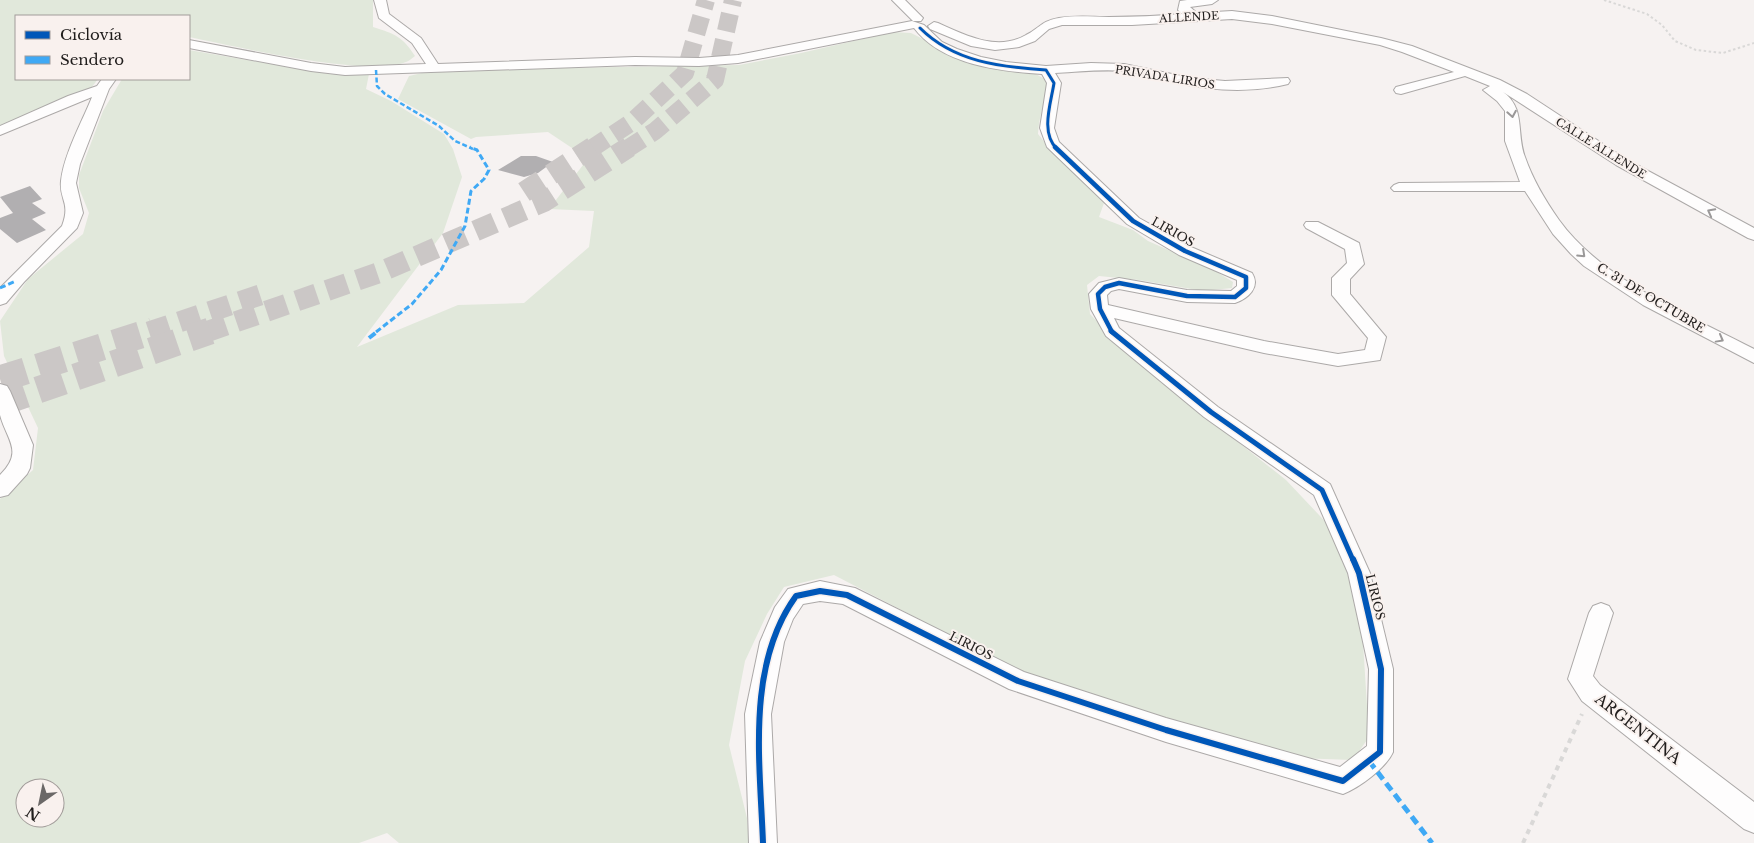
<svg xmlns="http://www.w3.org/2000/svg" width="1754" height="843" font-family="'Libre Baskerville',serif">
<rect width="100%" height="100%" fill="#f6f2f1"/>
<path fill="#e1e8db" fill-rule="evenodd" d="M 0,0 L 373,0 L 373,27 C 395,34 402,36 415,56 C 412,58 409,61 406,62 C 368,78 234,46 189,37 L 189,16 L 16,16 L 16,79 L 98,79 L 92,87 L 0,127 Z
M 893,32 L 911,33 L 953,54 L 1034,73 L 1048,81 C 1046,100 1039,114 1038,134 L 1054,154 L 1104,203 L 1099,217 L 1133,230 L 1148,241 L 1212,269 L 1233,282 L 1232,288 L 1203,291 L 1139,280 L 1099,276 L 1087,285 L 1090,314 L 1132,358 L 1286,480 L 1336,533 L 1362,627 L 1369,737 L 1353,760 L 1296,758 L 1023,673 L 834,575 L 784,587 L 767,614 L 745,661 L 729,745 L 747,818 L 749,843 L 399,843 L 387,833 L 359,843 L 0,843 L 0,499 L 33,470 L 38,428 L 4,356 L 0,321 L 28,279 L 83,234 L 89,213 L 79,188 L 79,175 L 103,111 L 122,79 L 189,79 L 189,50 L 330,74 L 369,74 L 366,89 L 391,101 L 444,134 L 453,149 L 462,177 L 443,233 L 357,347 L 458,305 L 524,303 L 589,247 L 594,211 L 549,209 L 583,165 L 572,148 L 548,132 L 476,137 L 471,139 L 398,99 L 409,76 L 422,73 L 491,69 L 739,65 L 801,53 ZM 25,788 L 55,788 L 55,818 L 25,818 Z"/>
<path fill="#b1afb1" d="M 521,156 L 536,156 L 553,162 L 538,173 L 524,177 L 498,170 Z
M 30,186 L 42,199 L 32,203 L 46,213 L 32,219 L 46,230 L 17,243 L 0,229 L 0,218 L 13,213 L 0,197 Z"/>
<g fill="none" stroke-linecap="round" stroke-linejoin="round">
<path stroke="#cbc7c6" stroke-width="18" stroke-dasharray="18 9" stroke-linecap="butt" d="M 591,149 L 632,122 L 685,73 L 706,0
M 627,149 L 655,131 L 715,80 L 733,0"/>
<path stroke="#cbc7c6" stroke-width="21" stroke-dasharray="21 11" stroke-linecap="butt" d="M 524,192 L 593,147
M 149,332 L 260,295
M 206,332 L 378,273 L 545,201 L 629,147"/>
<path stroke="#cbc7c6" stroke-width="27" stroke-dasharray="27 13" stroke-linecap="butt" d="M 0,379 L 153,331
M 0,403 L 210,331"/>
<g stroke="#aca9a8" stroke-width="2">
<path id="minor" d="M 374,0 L 386,0 L 389,14 L 421,38 L 438,64 L 635,57 L 699,58 L 738,55 L 912,21 L 924,25 L 942,42 L 957,49 L 981,57 L 1006,62 L 1046,66 L 1091,63 L 1124,64 L 1191,78 L 1225,81 L 1288,78 L 1290,81 L 1288,84 C 1252,93 1213,91 1177,83 C 1159,79 1142,73 1124,71 C 1101,69 1078,72 1055,73 L 1061,83 L 1054,128 L 1059,142 L 1139,218 L 1191,247 L 1252,273 C 1261,287 1248,299 1235,303 L 1187,302 L 1119,289 L 1111,291 L 1107,295 L 1108,305 L 1264,341 L 1338,354 L 1365,350 L 1368,338 L 1332,295 L 1332,278 L 1347,263 L 1345,249 L 1306,228 L 1304,225 L 1306,222 L 1318,222 L 1359,243 L 1364,264 L 1350,279 L 1350,294 L 1386,337 L 1380,360 L 1338,366 L 1264,353 L 1114,318 L 1119,328 L 1218,407 L 1330,484 L 1370,573 L 1393,669 L 1393,752 C 1386,768 1359,788 1343,794 L 1166,742 L 1009,689 L 843,604 L 820,601 L 803,604 L 793,619 L 784,642 L 771,714 L 777,843 L 749,843 L 745,714 L 760,642 L 775,607 L 788,589 L 820,581 L 855,588 L 1024,672 L 1166,718 L 1340,767 L 1367,746 L 1369,669 L 1348,573 L 1314,495 L 1204,417 L 1106,336 L 1091,309 L 1089,294 L 1099,283 L 1119,278 L 1187,290 L 1231,291 L 1237,286 L 1237,280 L 1179,255 L 1127,224 L 1047,147 L 1040,128 L 1047,83 L 1042,74 C 999,71 942,65 914,28 L 738,63 L 699,66 L 635,65 L 345,75 L 311,71 L 189,48 L 189,40 L 311,63 L 345,67 L 426,64 L 412,43 L 379,18 Z
M 892,0 L 905,0 L 923,18 L 921,21 L 913,21 Z
M 1187,0 L 1218,0 L 1212,4 L 1190,7 L 1197,13 L 1232,11 L 1272,16 L 1381,38 L 1412,46 L 1500,80 L 1527,94 L 1626,159 L 1754,228 L 1754,240 L 1748,238 L 1616,165 L 1503,92 C 1526,108 1516,134 1525,157 C 1533,180 1545,200 1559,220 C 1603,281 1689,315 1754,349 L 1754,363 L 1643,305 L 1584,266 L 1571,254 L 1553,234 L 1525,191 L 1394,191 L 1391,188 L 1394,185 L 1399,183 L 1520,182 L 1505,141 L 1505,111 L 1497,101 L 1483,90 L 1490,86 L 1465,76 L 1401,94 L 1396,93 L 1394,90 L 1396,87 L 1454,72 L 1402,52 L 1380,45 L 1272,24 L 1232,19 L 1132,25 L 1062,25 L 1049,29 L 1035,41 L 1019,47 L 995,50 L 971,46 L 930,29 L 928,26 L 934,22 L 938,23 C 965,35 997,52 1026,35 C 1040,28 1041,21 1059,18 C 1075,15 1093,17 1109,17 C 1134,17 1158,16 1182,14 L 1178,10 L 1180,1 Z
M 102,79 L 116,79 L 109,89 L 80,164 L 76,183 L 83,213 L 77,228 L 24,282 L 6,303 L 0,305 L 0,288 L 62,226 C 71,202 59,200 61,181 C 64,154 82,122 92,97 L 0,135 L 0,126 L 68,96 L 97,86 Z
M 0,384 L 7,386 L 10,391 L 33,445 L 30,468 L 27,474 L 8,495 L 0,497 L 0,475 C 24,451 7,441 0,415 C 0,406 0,394 0,384 Z
M 1601,603 L 1609,606 L 1613,613 L 1593,676 L 1600,685 L 1754,802 L 1754,833 L 1744,829 L 1582,701 L 1568,679 L 1589,613 L 1593,606 Z"/>
</g>
<path stroke="#d9d8d7" stroke-width="2" stroke-dasharray="2.5 2.5" stroke-linecap="butt" d="M 1604,0 L 1647,14 L 1662,25 L 1675,41 L 1696,50 L 1723,53 L 1754,43"/>
<path stroke="#d9d8d7" stroke-width="4" stroke-dasharray="5 5" stroke-linecap="butt" d="M 1523,843 L 1582,714"/>
<use href="#minor" fill="#fefdfd" fill-rule="evenodd"/>
<path stroke="#3fa9f5" stroke-width="2.5" stroke-dasharray="5 2.5" stroke-linecap="butt" d="M 376,70 L 377,86 L 385,94 L 439,126 L 455,141 L 473,149"/>
<path stroke="#3fa9f5" stroke-width="3" stroke-dasharray="6 3" stroke-linecap="butt" d="M 0,288 L 16,281
M 376,332 L 412,304 L 441,270 L 465,226 L 471,191 L 484,179 L 489,170 L 477,150 L 470,147"/>
<path stroke="#3fa9f5" stroke-width="4" stroke-dasharray="8 4" stroke-linecap="butt" d="M 369,338 L 378,331"/>
<path stroke="#3fa9f5" stroke-width="5" stroke-dasharray="9 5" stroke-linecap="butt" d="M 1369,761 L 1432,843"/>
<g stroke="#f9f1ee" stroke-width="5">
<path id="cycleway-far3" d="M 920,28 C 954,62 1000,67 1046,70 L 1054,83 C 1051,103 1040,133 1057,149"/>
</g>
<g stroke="#f9f1ee" stroke-width="7">
<path id="cycleway-far2" d="M 1055,147 L 1133,221 L 1185,251 L 1246,277 L 1246,288 L 1235,297 L 1187,296 L 1119,283 L 1105,287 L 1098,294 L 1100,309 L 1112,332"/>
</g>
<g stroke="#f9f1ee" stroke-width="8">
<path id="cycleway-far1" d="M 1111,331 L 1211,412 L 1322,490 L 1353,560"/>
</g>
<g stroke="#f9f1ee" stroke-width="9">
<path id="cycleway" d="M 763,843 C 760,762 746,665 796,596 L 820,591 L 847,595 L 1018,681 L 1166,730 L 1343,781 L 1380,752 L 1381,669 L 1359,573 L 1353,559"/>
</g>
<use href="#cycleway-far3" stroke="#0057b8" stroke-width="3"/>
<use href="#cycleway-far2" stroke="#0057b8" stroke-width="4.5"/>
<use href="#cycleway-far1" stroke="#0057b8" stroke-width="5"/>
<use href="#cycleway" stroke="#0057b8" stroke-width="6"/>
</g>
<defs><path id="oneway-chevron" d="M-2-3.5L2.5 0L-2 3.5" fill="none" stroke-width="1.6" stroke-linecap="round" stroke-linejoin="round" transform="scale(1.25)"/></defs>
<g stroke="#9a9898">
<use href="#oneway-chevron" transform="translate(1512 114) rotate(80)"/>
<use href="#oneway-chevron" transform="translate(1711 212) rotate(-152)"/>
<use href="#oneway-chevron" transform="translate(1582 254) rotate(43)"/>
<use href="#oneway-chevron" transform="translate(1720 339) rotate(29)"/>
</g>
<g text-anchor="middle" stroke-width="4" stroke-linejoin="round" paint-order="stroke">
<g font-size="11" fill="#201d1c" stroke="#f9f1ee">
<text transform="translate(1189 17) rotate(-3)" y="4">ALLENDE</text>
<text transform="translate(1165 77) rotate(9)" y="4">PRIVADA LIRIOS</text>
<text transform="translate(1601 148) rotate(32)" y="4">CALLE ALLENDE</text>
</g>
<g font-size="12" fill="#201d1c" stroke="#f9f1ee">
<text transform="translate(1173 232) rotate(29)" y="4">LIRIOS</text>
<text transform="translate(1651 298) rotate(31)" y="4">C. 31 DE OCTUBRE</text>
<text transform="translate(1375 597) rotate(76)" y="4">LIRIOS</text>
<text transform="translate(971 646) rotate(27)" y="4">LIRIOS</text>
</g>
<g font-size="15" fill="#201d1c" stroke="#f9f1ee">
<text transform="translate(1638 729) rotate(38)" y="5">ARGENTINA</text>
</g>
</g>
<rect x="15" y="15" width="175" height="65" fill="#f9f1ee" stroke="#a29c9a"/>
<rect x="25" y="31" width="25" height="8" fill="#0057b8" stroke="#a29c9a"/>
<text x="60" y="40" font-size="15" fill="#201d1c">Ciclovía</text>
<rect x="25" y="56" width="25" height="8" fill="#3fa9f5" stroke="#a29c9a"/>
<text x="60" y="65" font-size="15" fill="#201d1c">Sendero</text>
<g transform="translate(40 803) rotate(213)"><circle r="24" fill="#f9f1ee" stroke="#a29c9a"/>
<path d="M0-4L9 19L0 12L-9 19Z" fill="#6b6867"/>
<text y="-8" font-size="14" font-weight="bold" text-anchor="middle" fill="#201d1c">N</text>
</g>
</svg>
